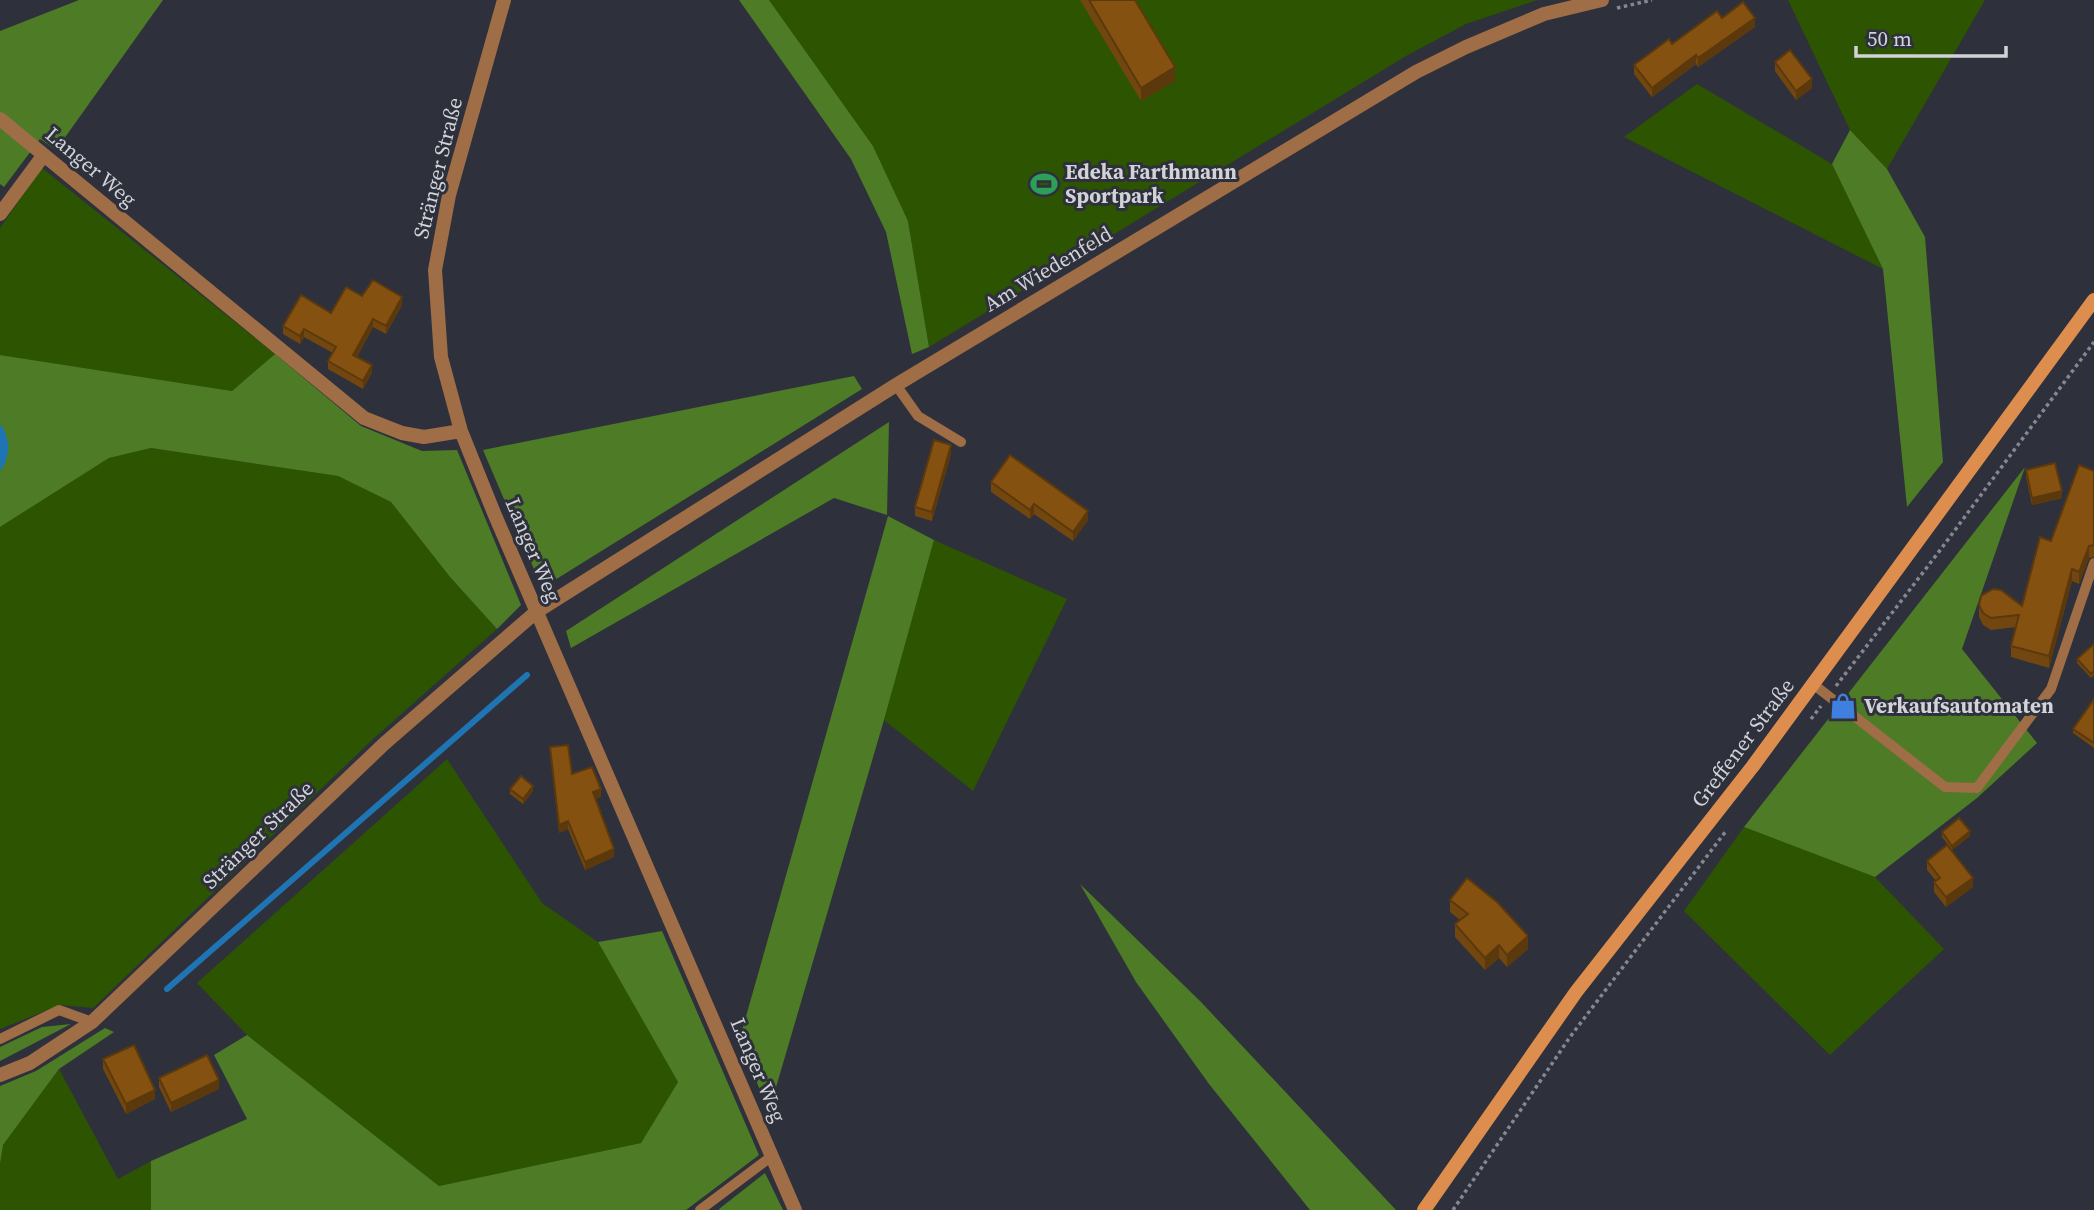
<svg xmlns="http://www.w3.org/2000/svg" width="2094" height="1210" font-family="'Source Serif 4',serif">
<rect width="100%" height="100%" fill="#2e313b"/>
<path fill="#2d5400" d="M 769,0 L 1537,0 L 1466,24 L 1406,56 L 929,347 L 908,221 L 873,146 Z
M 1788,0 L 1985,0 L 1887,169 L 1850,130 Z
M 1697,84 L 1832,164 L 1883,269 L 1624,137 Z
M 42,168 L 275,354 L 232,391 L 0,355 L 0,228 Z
M 151,448 L 338,476 L 391,502 L 450,577 L 497,629 L 372,740 L 93,1008 L 60,1005 L 0,1029 L 0,527 L 109,458 Z
M 934,540 L 1067,599 L 973,791 L 884,720 Z
M 447,759 L 542,903 L 598,942 L 678,1082 L 641,1143 L 439,1186 L 247,1035 L 197,983 Z
M 1744,827 L 1875,877 L 1944,949 L 1830,1055 L 1684,911 Z
M 59,1069 L 118,1179 L 151,1161 L 151,1210 L 0,1210 L 0,1164 L 3,1145 Z"/>
<path fill="#4d7b26" d="M 79,0 L 163,0 L 56,150 L 40,139 L 4,187 L 0,184 L 0,31 Z
M 739,0 L 769,0 L 873,146 L 908,221 L 929,347 L 912,354 L 886,232 L 851,159 Z
M 1850,130 L 1887,169 L 1925,237 L 1943,462 L 1907,507 L 1883,269 L 1832,164 Z
M 275,354 L 361,426 L 422,451 L 457,450 L 521,605 L 497,629 L 450,577 L 391,502 L 338,476 L 151,448 L 109,458 L 0,527 L 0,355 L 232,391 Z
M 854,376 L 862,389 L 542,588 L 483,450 Z
M 889,422 L 887,515 L 834,498 L 571,648 L 566,631 Z
M 2025,467 L 1962,649 L 2037,743 L 1977,798 L 1875,877 L 1744,827 Z
M 888,516 L 934,540 L 884,720 L 769,1111 L 739,1041 Z
M 1080,884 L 1201,1002 L 1396,1210 L 1310,1210 L 1209,1084 L 1136,982 Z
M 662,931 L 759,1155 L 686,1210 L 151,1210 L 151,1161 L 247,1119 L 214,1055 L 247,1035 L 439,1186 L 641,1143 L 678,1082 L 598,942 Z
M 71,1024 L 0,1061 L 0,1047 L 42,1027 Z
M 105,1028 L 114,1032 L 59,1069 L 3,1145 L 0,1164 L 0,1086 L 36,1071 Z
M 765,1173 L 783,1210 L 719,1210 L 719,1209 Z"/>
<path fill="#1f75b4" d="M 0,424 C 11,438 11,457 0,471 Z"/>
<g fill="none" stroke-linecap="round" stroke-linejoin="round">
<path stroke="#1f75b4" stroke-width="6" d="M 167,989 L 527,675"/>
<path stroke="#868890" stroke-width="3.5" stroke-dasharray="3.5 3.5" stroke-linecap="butt" d="M 1617,8 L 1652,0
M 1836,686 L 1941,549 L 2094,342
M 1811,719 L 1821,706
M 1453,1210 L 1570,1037 L 1726,831"/>
<path stroke="#9f6d46" stroke-width="10" d="M 896,385 L 918,416 L 961,442
M 1813,684 L 1945,787 L 1977,788 L 2051,689 L 2094,563
M 0,1039 L 59,1010 L 92,1022
M 700,1210 L 772,1156"/>
<path stroke="#9f6d46" stroke-width="14" d="M 504,0 L 449,195 L 435,270 L 441,357 L 461,431 L 494,513 L 795,1210
M 0,119 L 364,418 L 402,433 L 424,437 L 461,431
M 0,214 L 43,156
M 0,1075 L 30,1063 L 92,1022 L 385,743 L 536,612 L 896,385 L 1416,72 L 1466,47 L 1544,14 L 1602,0"/>
<path stroke="#dd8d4d" stroke-width="14" d="M 1424,1210 L 1576,992 L 1753,766 L 2094,300"/>
</g>
<path fill="#72460f" d="M 1080,0 L 1135,0 L 1175,81 L 1141,101 Z
M 1722,18 L 1755,27 L 1698,67 L 1696,64 L 1652,97 L 1634,74 L 1634,65 Z
M 1775,62 L 1812,88 L 1796,100 L 1775,71 Z
M 362,296 L 402,305 L 386,334 L 373,327 L 357,357 L 372,373 L 363,389 L 328,369 L 328,361 L 333,353 L 304,337 L 300,344 L 283,334 L 283,326 L 331,313 Z
M 951,454 L 932,521 L 915,516 L 915,507 Z
M 2026,470 L 2062,498 L 2032,505 L 2026,477 Z
M 2094,471 L 2094,557 L 2089,558 L 2079,584 L 2072,581 L 2049,668 L 2011,657 L 2011,646 L 2016,627 L 1991,630 L 1983,625 L 1979,617 L 1979,605 L 2022,606 L 2051,541 Z
M 991,482 L 1088,520 L 1073,541 L 1034,514 L 1030,519 L 991,492 Z
M 2094,644 L 2094,675 L 2091,678 L 2077,663 L 2077,659 Z
M 2094,699 L 2094,748 L 2073,733 L 2073,729 Z
M 550,747 L 572,774 L 601,797 L 595,799 L 614,857 L 585,870 L 568,829 L 559,833 Z
M 510,789 L 533,791 L 523,804 L 510,794 Z
M 1942,832 L 1970,836 L 1952,850 L 1942,837 Z
M 1927,861 L 1973,887 L 1946,907 L 1934,892 L 1934,882 L 1936,881 L 1927,870 Z
M 1450,900 L 1528,949 L 1507,967 L 1499,958 L 1485,970 L 1455,937 L 1455,924 L 1460,920 L 1450,912 Z
M 103,1059 L 155,1099 L 126,1114 L 103,1069 Z
M 159,1078 L 219,1089 L 171,1112 L 159,1087 Z"/>
<path fill="#5c390c" d="M 1755,18 L 1755,27 L 1698,67 L 1698,58 Z
M 1696,55 L 1696,64 L 1652,97 L 1652,88 Z
M 1175,67 L 1175,81 L 1141,101 L 1141,88 Z
M 1812,79 L 1812,88 L 1796,100 L 1796,91 Z
M 402,297 L 402,305 L 386,334 L 386,326 Z
M 373,319 L 373,327 L 353,363 L 353,355 Z
M 304,329 L 304,337 L 300,344 L 300,336 Z
M 372,365 L 372,373 L 363,389 L 363,381 Z
M 951,445 L 951,454 L 932,521 L 932,512 Z
M 2062,491 L 2062,498 L 2032,505 L 2032,498 Z
M 1034,504 L 1034,514 L 1030,519 L 1030,510 Z
M 1088,511 L 1088,520 L 1073,541 L 1073,532 Z
M 2089,546 L 2089,558 L 2079,584 L 2079,572 Z
M 2072,569 L 2072,581 L 2049,668 L 2049,656 Z
M 533,786 L 533,791 L 523,804 L 523,799 Z
M 601,789 L 601,797 L 593,800 L 593,792 Z
M 568,821 L 568,829 L 559,833 L 559,825 Z
M 1970,831 L 1970,836 L 1952,850 L 1952,846 Z
M 614,849 L 614,857 L 585,870 L 585,862 Z
M 1973,878 L 1973,887 L 1946,907 L 1946,897 Z
M 1528,936 L 1528,949 L 1507,967 L 1507,955 Z
M 1499,945 L 1499,958 L 1485,970 L 1485,958 Z
M 219,1080 L 219,1089 L 171,1112 L 171,1103 Z
M 155,1090 L 155,1099 L 126,1114 L 126,1104 Z"/>
<path fill="#845111" stroke="#5c390c" stroke-width="2" d="M 1089,0 L 1135,0 L 1175,67 L 1141,88 Z
M 1743,2 L 1755,18 L 1698,58 L 1696,55 L 1652,88 L 1634,65 L 1669,39 L 1672,44 L 1717,11 L 1722,18 Z
M 1790,50 L 1812,79 L 1796,91 L 1775,62 Z
M 373,280 L 402,297 L 386,326 L 373,319 L 353,355 L 372,365 L 363,381 L 328,361 L 336,347 L 304,329 L 300,336 L 283,326 L 301,295 L 331,313 L 346,287 L 362,296 Z
M 934,440 L 951,445 L 932,512 L 915,507 Z
M 1010,455 L 1088,511 L 1073,532 L 1034,504 L 1030,510 L 991,482 Z
M 2055,463 L 2062,491 L 2032,498 L 2026,470 Z
M 2079,465 L 2094,471 L 2094,545 L 2089,546 L 2079,572 L 2072,569 L 2049,656 L 2011,646 L 2019,615 L 1991,618 L 1983,613 L 1979,605 L 1981,596 L 1993,589 L 2001,590 L 2022,606 L 2040,537 L 2051,541 Z
M 2094,644 L 2094,671 L 2091,674 L 2077,659 Z
M 2094,699 L 2094,743 L 2073,729 Z
M 568,745 L 572,774 L 592,767 L 601,789 L 593,792 L 614,849 L 585,862 L 568,821 L 559,825 L 550,747 Z
M 521,776 L 533,786 L 523,799 L 510,789 Z
M 1959,818 L 1970,831 L 1952,846 L 1942,832 Z
M 1947,845 L 1973,878 L 1946,897 L 1934,882 L 1940,878 L 1927,861 Z
M 1467,878 L 1497,902 L 1528,936 L 1507,955 L 1499,945 L 1485,958 L 1455,924 L 1468,914 L 1450,900 Z
M 134,1045 L 155,1090 L 126,1104 L 103,1059 Z
M 207,1055 L 219,1080 L 171,1103 L 159,1078 Z"/>
<defs>
<g id="stadium-bare" transform="scale(2.1)"><path d="M0-5a6.5 5 0 1 0 0 10a6.5 5 0 1 0 0-10ZM-3.5-1.8h7v3.6h-7Z" fill="#2e9e5b" stroke="#2e313b" stroke-width="2.5" paint-order="stroke"/></g>
<g id="shop-bare" transform="scale(2.1)"><path d="M-5-2.5h2.3a2.7 3.5 0 0 1 5.4 0H5L5.5 6h-11ZM-1.5-2.5h3a1.5 2.3 0 0 0-3 0Z" fill="#3f7fe0" stroke="#2e313b" stroke-width="2.5" paint-order="stroke"/></g>
</defs>
<g fill-rule="evenodd">
<use href="#stadium-bare" x="1044" y="184"/>
<use href="#shop-bare" x="1843" y="706"/>
</g>
<g text-anchor="middle" stroke-width="6" stroke-linejoin="round" paint-order="stroke">
<g font-size="21" fill="#d1d3d9" stroke="#2e313b">
<text transform="translate(91 167) rotate(40)" y="7">Langer Weg</text>
<text transform="translate(438 168) rotate(-76)" y="7">Stränger Straße</text>
<text transform="translate(1048 269) rotate(-31)" y="7">Am Wiedenfeld</text>
<text transform="translate(533 550) rotate(67)" y="7">Langer Weg</text>
<text transform="translate(1743 743) rotate(-53)" y="7">Greffener Straße</text>
<text transform="translate(258 835) rotate(-44)" y="7">Stränger Straße</text>
<text transform="translate(758 1070) rotate(67)" y="7">Langer Weg</text>
</g>
<g font-size="21" font-weight="bold" fill="#d1d3d9" stroke="#2e313b" text-anchor="start">
<text x="1065" y="179">Edeka Farthmann<tspan x="1065" dy="24">Sportpark</tspan></text>
<text x="1864" y="713">Verkaufsautomaten</text>
</g>
</g>
<path d="M1856 46v10h150v-10" fill="none" stroke="#d1d3d9" stroke-width="3.5"/>
<text x="1867" y="46" font-size="21" fill="#d1d3d9" stroke="#2e313b" stroke-width="5" paint-order="stroke">50 m</text>
</svg>
